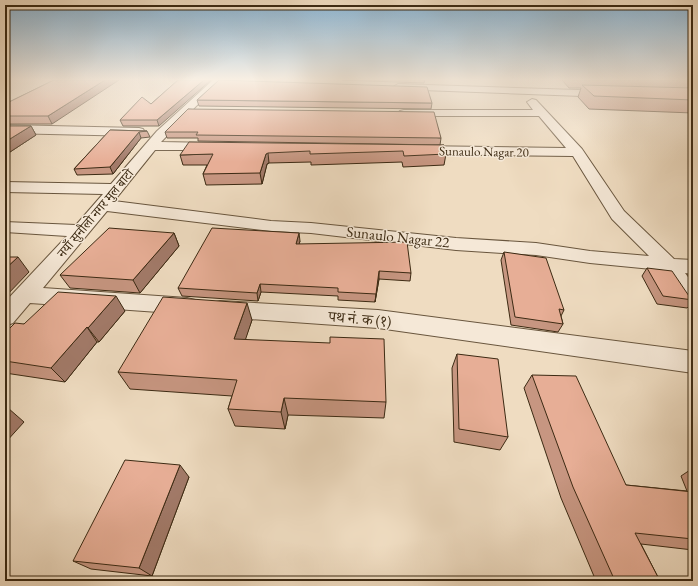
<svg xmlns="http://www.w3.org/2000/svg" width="698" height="586" font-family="'EB Garamond','Noto Serif Devanagari',serif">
<rect width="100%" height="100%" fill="#efdcc1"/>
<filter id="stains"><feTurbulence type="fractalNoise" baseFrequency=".005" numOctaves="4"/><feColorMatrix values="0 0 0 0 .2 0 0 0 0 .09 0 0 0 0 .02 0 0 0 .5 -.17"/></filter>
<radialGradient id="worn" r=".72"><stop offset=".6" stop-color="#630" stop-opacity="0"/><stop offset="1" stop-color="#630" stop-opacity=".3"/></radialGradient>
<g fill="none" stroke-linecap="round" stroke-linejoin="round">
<g stroke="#69563e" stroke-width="2">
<path id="minor" d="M 213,80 L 223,80 L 208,94 L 161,142 L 215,143 L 220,144 L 222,147 L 220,150 L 155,150 L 114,201 L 271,221 L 311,223 L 456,238 L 536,243 L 590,251 L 649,256 L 612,219 L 573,156 L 415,154 L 410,153 L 408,150 L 410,147 L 415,146 L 566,148 L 539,116 L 404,116 L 400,115 L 398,113 L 400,111 L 404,110 L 533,110 L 527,102 L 532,99 L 536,100 L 582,149 L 624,211 L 674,259 L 693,260 L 693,274 L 685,273 L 693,284 L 693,308 L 685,306 L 662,270 L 590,263 L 536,255 L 456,250 L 311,233 L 271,231 L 107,211 L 43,288 L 187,298 L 195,300 L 198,306 L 195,312 L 187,314 L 30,303 L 13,323 L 5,326 L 5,302 L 67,236 L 5,232 L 5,222 L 76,225 L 103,194 L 5,192 L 5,182 L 111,184 L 157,131 Z
M 398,84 L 609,91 L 614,94 L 609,97 L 395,89 L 393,87 Z
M 5,125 L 139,128 L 143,129 L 145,132 L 143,135 L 139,136 L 5,133 Z
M 220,301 L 378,310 L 693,351 L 693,373 L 378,328 L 220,317 L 212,315 L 209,309 L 212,303 Z"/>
</g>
<use href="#minor" fill="#f5e8d7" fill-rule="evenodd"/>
</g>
<path fill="#c79681" stroke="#3c2a13" d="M 54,80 L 52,124 L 5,124 L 5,104 Z
M 178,80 L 159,126 L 123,126 L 120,120 L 151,104 Z
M 342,80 L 425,80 L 424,83 Z
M 562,80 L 693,80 L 693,113 L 589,109 L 578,97 L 581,88 L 569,88 Z
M 197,100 L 432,103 L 431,109 L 199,106 Z
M 188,109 L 441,138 L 440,145 L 198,141 L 198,138 L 167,138 L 165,132 Z
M 5,126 L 31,126 L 36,135 L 10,152 L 5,152 Z
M 110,130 L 147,131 L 150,137 L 141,138 L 113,174 L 77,175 L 74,169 Z
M 444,145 L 446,154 L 444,165 L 403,167 L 402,162 L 311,165 L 311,162 L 269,163 L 267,164 L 262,184 L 206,185 L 203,174 L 207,165 L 183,165 L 180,155 Z
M 174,233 L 179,246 L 140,293 L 70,288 L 60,275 Z
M 300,241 L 299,244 L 411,273 L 410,281 L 379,279 L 375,302 L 338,300 L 338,296 L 261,292 L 258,301 L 182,296 L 178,288 Z
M 504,252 L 564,310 L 561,316 L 563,324 L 558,332 L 511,325 L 501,260 Z
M 647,268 L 691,299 L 693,300 L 693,302 L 687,308 L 657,304 L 642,276 Z
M 125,311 L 99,342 L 97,342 L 65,382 L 5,373 L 5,333 L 24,324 Z
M 252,320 L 245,339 L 386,402 L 384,418 L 288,415 L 285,429 L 235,426 L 228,409 L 232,396 L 130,389 L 118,372 Z
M 457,354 L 508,437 L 500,450 L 454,442 L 452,368 Z
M 532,375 L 626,485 L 687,491 L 681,476 L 693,468 L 693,550 L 641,544 L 660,581 L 596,581 L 561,498 L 524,388 Z
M 189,477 L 152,576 L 91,569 L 73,561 Z"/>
<path fill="#a27a69" stroke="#3c2a13" d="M 105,80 L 119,80 L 52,124 L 48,116 Z
M 204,80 L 211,80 L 159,126 L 157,120 Z
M 31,126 L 36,135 L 10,152 L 5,144 L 5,142 Z
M 139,132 L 141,138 L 113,174 L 110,167 Z
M 268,153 L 269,163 L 267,164 L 262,184 L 260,173 L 266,154 Z
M 174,233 L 179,246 L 140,293 L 133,280 Z
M 299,233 L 300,241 L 297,252 L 296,244 Z
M 18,257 L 29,272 L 5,297 L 5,269 Z
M 379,271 L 379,279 L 375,302 L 376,294 Z
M 260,284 L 261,292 L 258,301 L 257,293 Z
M 116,296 L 125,311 L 99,342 L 88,328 Z
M 247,303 L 252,320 L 240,356 L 234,339 Z
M 87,327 L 97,342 L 65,382 L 51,368 Z
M 284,398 L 288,415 L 285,429 L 281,412 Z
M 8,408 L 24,422 L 5,443 L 5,411 Z
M 180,465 L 189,477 L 152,576 L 139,568 Z"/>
<path fill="#e7ae96" stroke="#3c2a13" d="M 54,80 L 105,80 L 48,116 L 5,116 L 5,104 Z
M 178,80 L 204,80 L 157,120 L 120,120 L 142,97 L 151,104 Z
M 219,80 L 427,87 L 432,103 L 197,100 Z
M 582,85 L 693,88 L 693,100 L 594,96 Z
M 188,109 L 434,112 L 441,138 L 196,135 L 198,132 L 165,132 Z
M 5,126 L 31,126 L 5,142 Z
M 110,130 L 147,131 L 139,132 L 110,167 L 74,169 Z
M 189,142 L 444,145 L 446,154 L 404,156 L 403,151 L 310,154 L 310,151 L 268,153 L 266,154 L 260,173 L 203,174 L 213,154 L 180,155 Z
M 109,228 L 174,233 L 133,280 L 60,275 Z
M 212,228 L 299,233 L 296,244 L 407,242 L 411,273 L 379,271 L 376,294 L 338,292 L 338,288 L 260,284 L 257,293 L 178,288 Z
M 504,252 L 546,258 L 564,310 L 559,309 L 563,324 L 515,317 Z
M 5,257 L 18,257 L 5,269 Z
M 647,268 L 672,271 L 691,299 L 693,300 L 663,296 Z
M 58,292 L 116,296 L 88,328 L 87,327 L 51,368 L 5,361 L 5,333 L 15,323 L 24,324 Z
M 163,297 L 247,303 L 234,339 L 330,343 L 330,337 L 384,339 L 386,402 L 284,398 L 281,412 L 228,409 L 237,380 L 118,372 Z
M 457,354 L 498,359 L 508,437 L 459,429 Z
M 532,375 L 576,376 L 626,485 L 693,492 L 693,539 L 635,533 L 660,581 L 615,581 L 573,487 Z
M 5,408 L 8,408 L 5,411 Z
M 125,460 L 180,465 L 139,568 L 73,561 Z"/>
<linearGradient id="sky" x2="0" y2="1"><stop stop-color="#8ab6d6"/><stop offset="0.49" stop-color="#f8efe3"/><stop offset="1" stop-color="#f8efe3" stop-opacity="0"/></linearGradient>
<rect width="698" height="162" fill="url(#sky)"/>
<g text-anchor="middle" stroke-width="3" stroke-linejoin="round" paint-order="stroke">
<g font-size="13" fill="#3c2a13" stroke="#f5e8d7">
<text transform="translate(484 151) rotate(1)" y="5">Sunaulo Nagar 20</text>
<text transform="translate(95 213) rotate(-50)" y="5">नयाँ सुनौलो नगर मुल बाटो</text>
</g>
<g font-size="15" fill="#3c2a13" stroke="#f5e8d7">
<text transform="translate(398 237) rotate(6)" y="5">Sunaulo Nagar 22</text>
<text transform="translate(360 319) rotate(5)" y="5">पथ नं. क (१)</text>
</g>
</g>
<rect width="698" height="586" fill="none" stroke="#efdcc1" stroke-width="20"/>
<rect x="6" y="6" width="686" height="574" fill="none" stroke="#3c2a13" stroke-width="2"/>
<rect x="10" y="10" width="678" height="566" fill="none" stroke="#3c2a13"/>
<rect width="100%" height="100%" filter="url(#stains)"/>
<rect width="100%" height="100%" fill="url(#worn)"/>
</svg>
